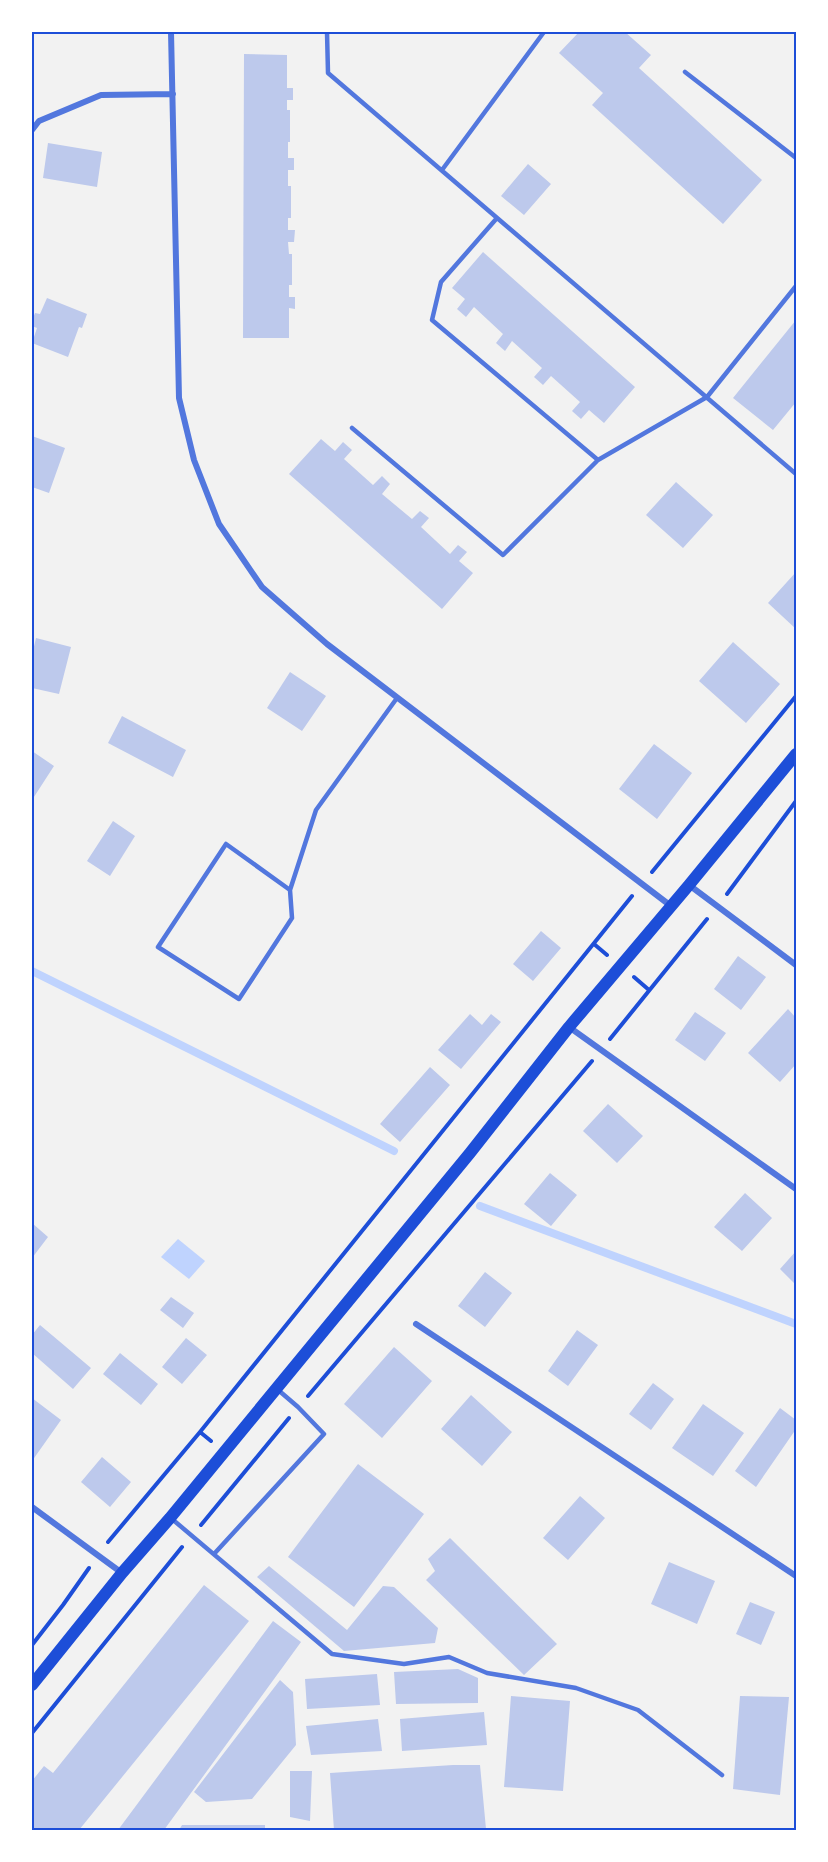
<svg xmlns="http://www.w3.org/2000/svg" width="828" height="1862" font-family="Manrope,sans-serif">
<rect width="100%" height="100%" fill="#f2f2f2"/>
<path fill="#bfd3fe" d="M 178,1239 L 205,1261 L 189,1279 L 161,1257 Z"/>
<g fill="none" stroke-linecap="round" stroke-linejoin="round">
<path stroke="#bfd3fe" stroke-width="8" d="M 32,971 L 394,1151
M 480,1206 L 796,1324"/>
</g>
<path fill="#bdc9ec" d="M 579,32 L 625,32 L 651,55 L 639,68 L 762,180 L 723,224 L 592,105 L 603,93 L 559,53 Z
M 244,54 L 287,55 L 287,88 L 293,88 L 293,100 L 287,100 L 287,110 L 290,110 L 290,142 L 288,142 L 288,158 L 294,158 L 294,170 L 288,170 L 288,186 L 291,186 L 291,218 L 288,218 L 288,230 L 295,230 L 294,242 L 288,242 L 289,254 L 292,254 L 292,285 L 289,285 L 289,297 L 295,297 L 295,309 L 289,308 L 289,338 L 243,338 Z
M 48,143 L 102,152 L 97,187 L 43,178 Z
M 528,164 L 551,184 L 524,215 L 501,196 Z
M 483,252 L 635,387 L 604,423 L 589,410 L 581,419 L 572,411 L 580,402 L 551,376 L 543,385 L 534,377 L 542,368 L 512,341 L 505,351 L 496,343 L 503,334 L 474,307 L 466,317 L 457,309 L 465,299 L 452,288 Z
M 47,298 L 87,314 L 82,328 L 79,327 L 68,357 L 32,343 L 37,328 L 32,326 L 32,321 L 35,313 L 40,314 Z
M 796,320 L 796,402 L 773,430 L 733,398 Z
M 32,436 L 65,448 L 49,493 L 32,487 Z
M 321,439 L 335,451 L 343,442 L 352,450 L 344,459 L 373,485 L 382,476 L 390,484 L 382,494 L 412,519 L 420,511 L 429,518 L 421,527 L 450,554 L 458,545 L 467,552 L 459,561 L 473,573 L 442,609 L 289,474 Z
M 676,482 L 713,515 L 683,548 L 646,515 Z
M 796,572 L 796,629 L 768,603 Z
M 36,638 L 71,647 L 59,694 L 32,688 L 32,655 Z
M 733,642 L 780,684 L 746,723 L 699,681 Z
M 290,672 L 326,696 L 302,731 L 267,708 Z
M 122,716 L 186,750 L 173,777 L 108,743 Z
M 654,744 L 692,773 L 657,819 L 619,789 Z
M 32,751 L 54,766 L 32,800 Z
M 113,821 L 135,836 L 110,876 L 87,861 Z
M 541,931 L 561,948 L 533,981 L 513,964 Z
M 738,956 L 766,977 L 741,1010 L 714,989 Z
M 788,1009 L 796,1018 L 796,1064 L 780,1082 L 748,1053 Z
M 695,1012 L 726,1033 L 705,1061 L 675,1040 Z
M 470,1014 L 482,1025 L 491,1014 L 501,1022 L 461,1069 L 438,1050 Z
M 430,1067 L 450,1085 L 400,1142 L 380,1124 Z
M 608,1104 L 643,1136 L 617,1163 L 583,1131 Z
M 550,1173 L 577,1195 L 551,1226 L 524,1204 Z
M 745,1193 L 772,1218 L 742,1251 L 714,1227 Z
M 32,1223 L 48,1237 L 32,1258 Z
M 796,1251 L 796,1285 L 780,1269 Z
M 485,1272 L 512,1293 L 485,1327 L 458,1306 Z
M 171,1297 L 194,1313 L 183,1328 L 160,1310 Z
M 40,1325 L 91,1368 L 73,1389 L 32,1353 L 32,1335 Z
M 577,1330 L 598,1345 L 568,1386 L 548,1371 Z
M 186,1338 L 207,1355 L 182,1384 L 162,1367 Z
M 394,1347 L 432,1381 L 382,1438 L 344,1404 Z
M 120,1353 L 158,1384 L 141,1405 L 103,1374 Z
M 653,1383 L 674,1399 L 651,1430 L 629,1414 Z
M 471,1395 L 512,1432 L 482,1466 L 441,1429 Z
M 32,1398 L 61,1420 L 32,1461 Z
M 703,1404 L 744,1433 L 713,1476 L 672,1448 Z
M 780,1408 L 796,1420 L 796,1429 L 756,1487 L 735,1471 Z
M 102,1457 L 131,1482 L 110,1507 L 81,1482 Z
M 358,1464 L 424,1514 L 354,1607 L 288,1557 Z
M 580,1496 L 605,1518 L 568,1560 L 543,1538 Z
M 450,1538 L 557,1644 L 524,1675 L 426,1580 L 435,1571 L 428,1559 Z
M 669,1562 L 715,1581 L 697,1624 L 651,1604 Z
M 269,1566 L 347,1630 L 383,1586 L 394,1587 L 438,1628 L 435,1643 L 344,1651 L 257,1577 Z
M 204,1585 L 249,1621 L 79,1830 L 32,1830 L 32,1781 L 44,1766 L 53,1773 Z
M 750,1602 L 775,1612 L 761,1645 L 736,1634 Z
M 273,1621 L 301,1642 L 164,1830 L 118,1830 Z
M 458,1669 L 478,1678 L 478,1703 L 396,1704 L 394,1672 Z
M 377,1674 L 380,1705 L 307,1709 L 305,1679 Z
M 280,1680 L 293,1692 L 296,1745 L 252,1799 L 206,1802 L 194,1792 Z
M 511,1696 L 570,1701 L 563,1791 L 504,1787 Z
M 740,1696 L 789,1697 L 780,1795 L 733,1789 Z
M 484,1712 L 487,1745 L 402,1751 L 400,1719 Z
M 378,1719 L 382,1751 L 311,1755 L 306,1726 Z
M 453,1765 L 480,1765 L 486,1829 L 334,1830 L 330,1773 Z
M 290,1771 L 312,1771 L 310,1821 L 290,1817 Z
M 182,1825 L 265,1825 L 265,1830 L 179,1830 Z"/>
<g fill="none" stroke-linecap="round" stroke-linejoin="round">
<path stroke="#1d4ed8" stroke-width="4" d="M 652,872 L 796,696
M 727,894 L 796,801
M 594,944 L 607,955
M 634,977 L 649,990
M 610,1039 L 707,919
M 308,1396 L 592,1061
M 200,1432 L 211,1441
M 201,1525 L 289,1418
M 108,1542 L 200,1432 L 632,896
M 32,1645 L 63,1605 L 89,1568
M 32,1733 L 182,1547"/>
<path stroke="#5277de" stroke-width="4.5" d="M 327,32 L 328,73 L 796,474
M 685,72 L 796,158
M 442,170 L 544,32
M 497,218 L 441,282 L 432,320 L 598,460
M 352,428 L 503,555 L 598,460 L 707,397 L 796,286
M 290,890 L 226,844 L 158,947 L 239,999 L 292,918 L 290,890 L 316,810 L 397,698
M 172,1519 L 332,1654 L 404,1664 L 449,1657 L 487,1673 L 576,1688 L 638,1710 L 722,1775
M 214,1554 L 324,1434 L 298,1407 L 277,1389"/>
<path stroke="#5277de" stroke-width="6" d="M 171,32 L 179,398 L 194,460 L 219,524 L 262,587 L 327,644 L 671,906
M 32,130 L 39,121 L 101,95 L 173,94
M 689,885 L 796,965
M 569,1027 L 796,1189
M 416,1324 L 796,1576
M 32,1507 L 122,1573"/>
<path stroke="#1d4ed8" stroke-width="12" d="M 32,1685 L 122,1573 L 170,1518 L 470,1153 L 569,1027 L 689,885 L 796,754"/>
</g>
<rect width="828" height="1862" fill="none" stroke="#ffffff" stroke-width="66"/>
<rect x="33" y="33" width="762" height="1796" fill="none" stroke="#1d4ed8" stroke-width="2"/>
</svg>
